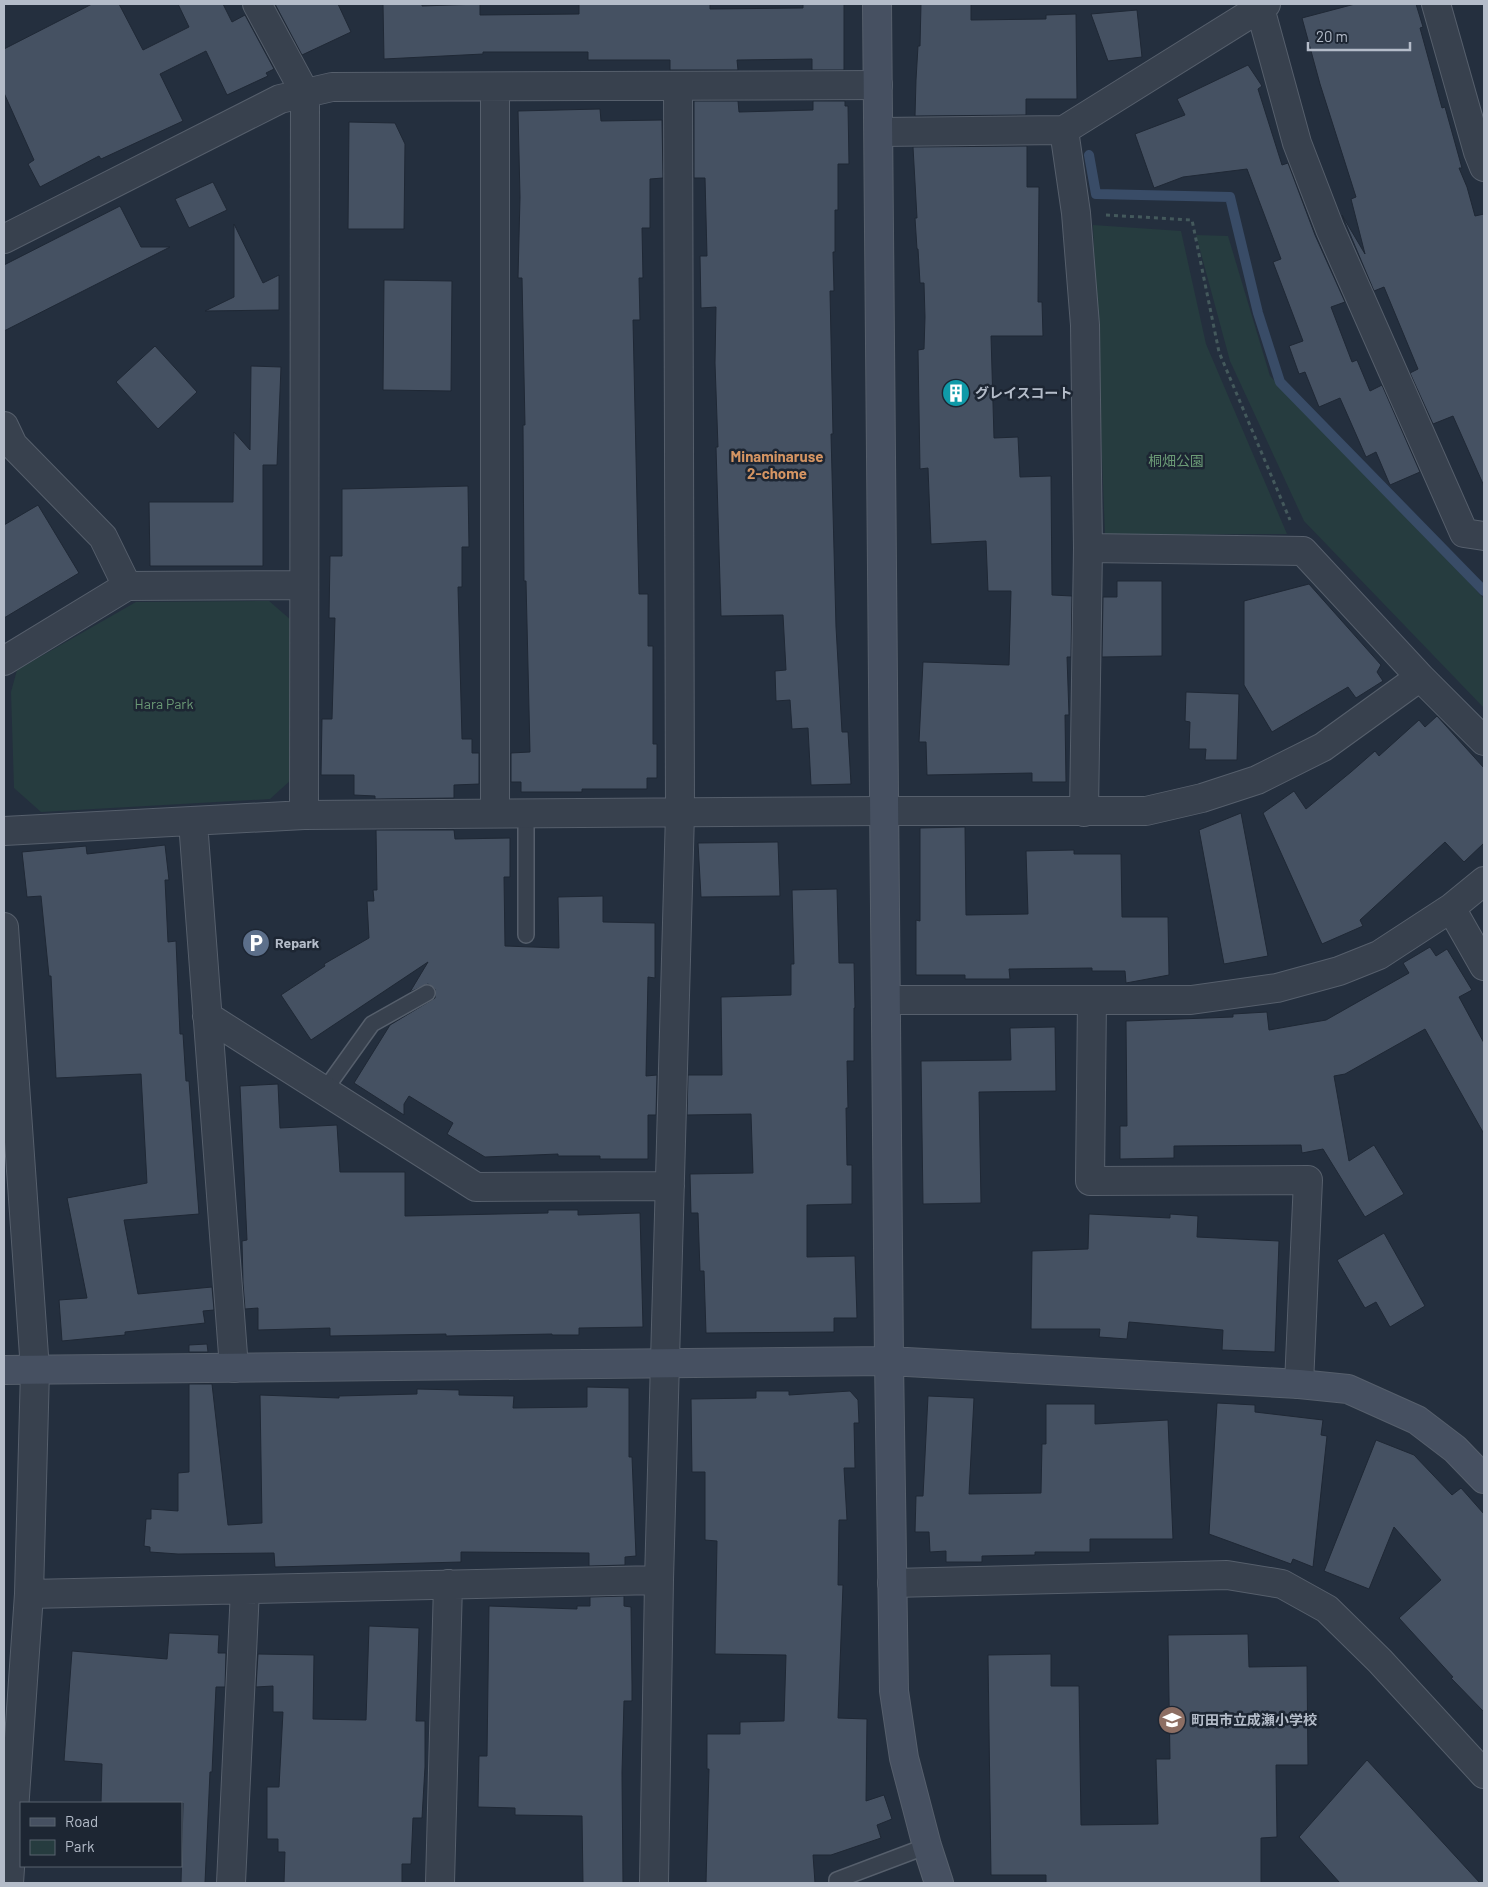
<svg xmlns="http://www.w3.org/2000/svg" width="1488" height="1887" font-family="Barlow,'Noto Sans JP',sans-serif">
<rect width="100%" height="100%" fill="#242f3e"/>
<path fill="#263c3f" d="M 1093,225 L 1181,231 L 1206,344 L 1287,534 L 1105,535 Z
M 1196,235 L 1228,236 L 1270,376 L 1442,552 L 1484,599 L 1484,708 L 1304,521 L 1230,361 Z
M 269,601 L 291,620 L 292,779 L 270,799 L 41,812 L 14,788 L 11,692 L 17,670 L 136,602 Z"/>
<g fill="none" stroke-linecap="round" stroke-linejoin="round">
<path stroke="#394c67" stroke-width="10" d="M 1089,155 L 1096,194 L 1230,197 L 1258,313 L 1280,382 L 1484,591"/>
</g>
<path fill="#455162" stroke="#1f2835" d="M 92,4 L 119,4 L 143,50 L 189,27 L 178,4 L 223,4 L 232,22 L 245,15 L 274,69 L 266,73 L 268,76 L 227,95 L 206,51 L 160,74 L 183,121 L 101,159 L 99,156 L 40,187 L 28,164 L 34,160 L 4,93 L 4,49 Z
M 275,4 L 338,4 L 351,32 L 302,55 Z
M 383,4 L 422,4 L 422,6 L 480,4 L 480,15 L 579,14 L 579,4 L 710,4 L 710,9 L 803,8 L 803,4 L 844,4 L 844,70 L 812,70 L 812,59 L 737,60 L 738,70 L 670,70 L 670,60 L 588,60 L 588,52 L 483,52 L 483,54 L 384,59 Z
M 921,4 L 971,4 L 971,20 L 1046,19 L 1046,15 L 1076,14 L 1077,99 L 1026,99 L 1026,115 L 915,116 L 916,80 L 918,46 L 920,46 Z
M 1355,4 L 1416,4 L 1423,27 L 1420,28 L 1442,108 L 1445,107 L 1462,168 L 1459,168 L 1467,187 L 1475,216 L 1484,214 L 1484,486 L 1453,416 L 1433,424 L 1410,373 L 1418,369 L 1384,287 L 1374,291 L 1342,215 L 1365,254 L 1351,199 L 1356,197 L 1320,84 L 1302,18 Z
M 1137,10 L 1142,57 L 1108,61 L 1091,14 Z
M 1248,65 L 1262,86 L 1258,89 L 1282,165 L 1288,163 L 1315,235 L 1345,302 L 1331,307 L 1352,362 L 1357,360 L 1370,391 L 1382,385 L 1420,472 L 1390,485 L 1376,452 L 1366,457 L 1340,398 L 1319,407 L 1305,372 L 1299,374 L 1289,346 L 1303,341 L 1273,262 L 1281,259 L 1247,169 L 1183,177 L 1154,188 L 1135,134 L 1185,115 L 1177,99 Z
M 694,101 L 738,101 L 739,112 L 813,110 L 813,101 L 845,101 L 845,106 L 848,106 L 849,164 L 838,164 L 838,210 L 835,210 L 835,252 L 833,252 L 834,291 L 830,291 L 833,434 L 831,434 L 836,627 L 842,732 L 848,732 L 851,784 L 811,785 L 808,728 L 792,729 L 790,700 L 776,701 L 775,671 L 786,670 L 783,615 L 721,616 L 716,447 L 718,447 L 715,363 L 716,307 L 701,308 L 700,256 L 707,256 L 705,178 L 694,178 Z
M 600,109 L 601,121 L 662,120 L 663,178 L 650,179 L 650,228 L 642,228 L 643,278 L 639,278 L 640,320 L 633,320 L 639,594 L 648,594 L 648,646 L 653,646 L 653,744 L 657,744 L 657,778 L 647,778 L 647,789 L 582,789 L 582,792 L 521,792 L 521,782 L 511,782 L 511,753 L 530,752 L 526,581 L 524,581 L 523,425 L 525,425 L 522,278 L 518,278 L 520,197 L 518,111 Z
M 349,122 L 395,123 L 405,144 L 404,229 L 348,229 Z
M 1027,146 L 1027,187 L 1039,187 L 1038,302 L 1042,302 L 1043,336 L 991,336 L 994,438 L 1018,437 L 1020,477 L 1051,476 L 1052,595 L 1072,596 L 1071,657 L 1067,657 L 1069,715 L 1065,715 L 1066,782 L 1032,782 L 1032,773 L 927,775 L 926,742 L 919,742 L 923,662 L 1009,665 L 1011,591 L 988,591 L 986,541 L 931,544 L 928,468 L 920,469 L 918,350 L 924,349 L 925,317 L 924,283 L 920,283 L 918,249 L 917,249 L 915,218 L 917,218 L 913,147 Z
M 213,182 L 227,210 L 189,228 L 175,199 Z
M 120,206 L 141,247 L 170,247 L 4,331 L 4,265 Z
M 234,224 L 263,283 L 279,275 L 279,310 L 205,311 L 234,297 Z
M 384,280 L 452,281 L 451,391 L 383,390 Z
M 155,346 L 197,392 L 158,429 L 116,382 Z
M 251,366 L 281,367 L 277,465 L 263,465 L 263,566 L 150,566 L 149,502 L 233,502 L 234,432 L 250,450 Z
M 468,486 L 469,547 L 462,547 L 462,587 L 458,587 L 462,739 L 472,739 L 472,753 L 479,753 L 479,784 L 454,785 L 454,798 L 375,799 L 375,796 L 354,795 L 354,775 L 321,775 L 322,719 L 332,719 L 335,618 L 329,618 L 330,556 L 342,556 L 342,489 Z
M 38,505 L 79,573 L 4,618 L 4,525 Z
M 1117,581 L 1162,581 L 1162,656 L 1102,657 L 1103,597 L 1117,597 Z
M 1309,584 L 1381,665 L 1377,672 L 1383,681 L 1356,698 L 1348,687 L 1272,732 L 1244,685 L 1244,601 Z
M 1186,692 L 1239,694 L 1237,760 L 1205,760 L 1206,749 L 1189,749 L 1190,722 L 1185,721 Z
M 1437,716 L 1484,768 L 1484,843 L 1464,862 L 1445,842 L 1360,920 L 1363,926 L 1322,944 L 1263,813 L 1294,791 L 1306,809 L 1351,772 L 1375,751 L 1379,756 L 1419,720 L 1425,727 Z
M 1241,813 L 1268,956 L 1224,964 L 1199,830 Z
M 965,827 L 966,915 L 1028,914 L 1026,851 L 1074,850 L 1074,854 L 1121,854 L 1122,917 L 1168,917 L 1169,975 L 1126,983 L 1125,971 L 1092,971 L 1092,968 L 1009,969 L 1010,979 L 965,979 L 965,975 L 916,975 L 916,920 L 920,921 L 920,828 Z
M 376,830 L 454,830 L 455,839 L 510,838 L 510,877 L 504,877 L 505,946 L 559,948 L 558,897 L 603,896 L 603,922 L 655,923 L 655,978 L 648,977 L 646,1076 L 657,1075 L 656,1115 L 648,1115 L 648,1159 L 600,1159 L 600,1156 L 558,1156 L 558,1154 L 485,1157 L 447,1134 L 453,1123 L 409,1096 L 404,1104 L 404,1115 L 354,1083 L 390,1025 L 435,998 L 435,989 L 428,984 L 410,992 L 428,962 L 311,1040 L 281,995 L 325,966 L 324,964 L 369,938 L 367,901 L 374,901 L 373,890 L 377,890 Z
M 778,842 L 780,896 L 701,897 L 698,843 Z
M 165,845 L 169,880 L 165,880 L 168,942 L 176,941 L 180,1034 L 183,1034 L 186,1081 L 189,1081 L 199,1214 L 124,1220 L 138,1294 L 212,1287 L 214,1310 L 203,1311 L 205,1323 L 125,1332 L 125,1335 L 62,1341 L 59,1300 L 87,1298 L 67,1198 L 147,1183 L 141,1074 L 56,1078 L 51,976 L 49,976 L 41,896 L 27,897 L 22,852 L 86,846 L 87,854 Z
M 837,889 L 839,963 L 854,963 L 855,1008 L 854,1008 L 854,1061 L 847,1061 L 848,1108 L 846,1108 L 847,1165 L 852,1165 L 852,1204 L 807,1205 L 807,1257 L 855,1256 L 857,1318 L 834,1318 L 834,1332 L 706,1333 L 704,1271 L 700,1271 L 698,1213 L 691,1213 L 690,1174 L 753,1173 L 751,1114 L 687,1115 L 688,1075 L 722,1075 L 721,997 L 791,995 L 791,964 L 794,964 L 792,890 Z
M 1430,947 L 1436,956 L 1447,949 L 1472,990 L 1459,997 L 1484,1043 L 1484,1134 L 1425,1029 L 1345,1074 L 1334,1076 L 1349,1161 L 1374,1145 L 1404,1194 L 1365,1217 L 1323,1149 L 1302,1153 L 1301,1145 L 1174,1146 L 1174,1158 L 1120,1159 L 1120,1126 L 1127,1126 L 1126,1021 L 1233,1017 L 1233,1014 L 1267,1012 L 1269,1030 L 1326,1020 L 1409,973 L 1403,963 Z
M 1055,1027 L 1056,1091 L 979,1092 L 981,1203 L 923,1204 L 921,1061 L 1011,1060 L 1010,1028 Z
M 278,1084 L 280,1128 L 337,1125 L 340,1172 L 405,1172 L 405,1216 L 548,1213 L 548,1210 L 578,1210 L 578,1215 L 640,1213 L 643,1327 L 579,1328 L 579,1335 L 552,1335 L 552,1334 L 446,1336 L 446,1334 L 330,1336 L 330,1328 L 258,1330 L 258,1308 L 245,1309 L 243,1283 L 242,1241 L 247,1240 L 240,1086 Z
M 1089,1214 L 1170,1218 L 1170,1214 L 1198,1216 L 1197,1237 L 1279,1241 L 1275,1352 L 1222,1350 L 1223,1330 L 1129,1322 L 1127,1339 L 1099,1337 L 1100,1329 L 1031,1329 L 1032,1251 L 1088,1249 Z
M 1384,1233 L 1425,1306 L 1390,1327 L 1376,1302 L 1365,1308 L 1337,1260 Z
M 207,1344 L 208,1352 L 189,1352 L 189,1345 Z
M 189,1384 L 212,1384 L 228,1525 L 262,1523 L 260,1395 L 339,1398 L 339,1396 L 417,1394 L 417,1389 L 459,1390 L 459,1395 L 514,1396 L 513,1408 L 587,1407 L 587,1387 L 629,1388 L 629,1457 L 632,1457 L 636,1556 L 625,1557 L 625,1565 L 589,1566 L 589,1553 L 461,1552 L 461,1562 L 275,1567 L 274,1553 L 178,1554 L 150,1552 L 150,1547 L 144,1546 L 146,1519 L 151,1519 L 151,1509 L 178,1511 L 178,1473 L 189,1472 Z
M 756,1391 L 789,1391 L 789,1395 L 850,1391 L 858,1400 L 859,1423 L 854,1423 L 855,1468 L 844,1468 L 847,1520 L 839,1520 L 838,1585 L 843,1585 L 838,1718 L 867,1719 L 866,1801 L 884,1795 L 892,1819 L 877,1825 L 881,1838 L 831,1855 L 813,1855 L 815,1883 L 706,1883 L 709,1769 L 707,1769 L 707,1734 L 740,1734 L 740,1722 L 784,1721 L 786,1655 L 715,1654 L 717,1541 L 705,1540 L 705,1472 L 692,1472 L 691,1399 L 756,1398 Z
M 928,1396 L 974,1398 L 969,1494 L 1041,1493 L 1042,1444 L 1046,1444 L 1046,1404 L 1095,1404 L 1095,1424 L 1168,1420 L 1173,1539 L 1090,1539 L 1090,1552 L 1035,1552 L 1035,1555 L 982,1556 L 982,1562 L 946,1562 L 946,1551 L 930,1552 L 929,1532 L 915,1532 L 916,1496 L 923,1496 Z
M 1217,1403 L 1255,1405 L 1255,1412 L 1323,1420 L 1321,1435 L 1327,1436 L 1313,1567 L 1293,1559 L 1291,1564 L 1209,1534 Z
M 1376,1440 L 1414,1455 L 1452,1495 L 1461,1488 L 1484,1514 L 1484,1712 L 1451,1678 L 1453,1677 L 1399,1618 L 1441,1580 L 1394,1527 L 1369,1589 L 1324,1571 Z
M 624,1596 L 624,1606 L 631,1607 L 632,1685 L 632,1701 L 624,1701 L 622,1772 L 623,1883 L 583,1883 L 582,1816 L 515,1815 L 515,1808 L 478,1807 L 479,1756 L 487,1756 L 489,1606 L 577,1609 L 577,1606 L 590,1606 L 590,1597 Z
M 369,1626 L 419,1628 L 416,1721 L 425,1721 L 425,1767 L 422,1818 L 413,1818 L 411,1864 L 402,1864 L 402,1883 L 284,1883 L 285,1852 L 278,1852 L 278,1839 L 267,1839 L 267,1787 L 279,1787 L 283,1712 L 273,1712 L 273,1686 L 256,1687 L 258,1654 L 314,1655 L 313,1719 L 366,1720 Z
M 169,1633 L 219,1635 L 218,1653 L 226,1653 L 225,1687 L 216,1687 L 212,1772 L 210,1772 L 205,1883 L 181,1883 L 183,1803 L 101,1803 L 102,1764 L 64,1761 L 72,1651 L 167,1659 Z
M 1248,1634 L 1249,1667 L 1307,1666 L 1308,1765 L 1276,1765 L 1277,1837 L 1261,1838 L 1261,1883 L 1046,1883 L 1046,1875 L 991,1875 L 988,1655 L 1051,1654 L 1051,1686 L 1079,1686 L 1081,1825 L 1158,1824 L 1156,1759 L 1170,1759 L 1168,1635 Z
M 1367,1760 L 1480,1883 L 1340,1883 L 1299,1837 Z"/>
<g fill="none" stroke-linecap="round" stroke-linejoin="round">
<g stroke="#565f6c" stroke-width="18">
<path id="lane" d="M 526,814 L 526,935
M 324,1091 L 372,1024 L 427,993
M 837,1883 L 837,1880 L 927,1846"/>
</g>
<g stroke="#565f6c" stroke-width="30">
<path id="street" d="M 257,4 L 305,93 L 304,815
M 1436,4 L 1478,152 L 1484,167
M 1260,8 L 1297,143 L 1330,229 L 1464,533 L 1484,536
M 1064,130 L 1076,213 L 1085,325 L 1088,548 L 1084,812
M 879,132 L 1064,130 L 1266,4
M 4,239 L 280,99 L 332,87 L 878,85
M 4,426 L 13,445 L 103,537 L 127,586
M 1088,548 L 1303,551 L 1420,677 L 1484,741
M 4,661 L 127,586 L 304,585
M 495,813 L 495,88
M 193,822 L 234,1368
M 4,831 L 304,815 L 884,811 L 1146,811 L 1202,798 L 1257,780 L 1323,747 L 1420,677
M 1451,908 L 1484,966
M 4,927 L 35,1370 L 29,1594 L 9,1883
M 887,1000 L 1191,1000 L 1277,988 L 1339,971 L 1379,955 L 1451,908 L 1484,881
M 1092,1000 L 1090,1181 L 1308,1180 L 1299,1384
M 207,1016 L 476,1187 L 670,1186
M 892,1583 L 1227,1575 L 1282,1584 L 1327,1609 L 1380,1661 L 1484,1774
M 29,1594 L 659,1580
M 231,1883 L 245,1590
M 440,1883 L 448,1584
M 654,1883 L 659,1580 L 680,813 L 678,87"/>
</g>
<g stroke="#565f6c" stroke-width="30">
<path id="secondary" d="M 877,4 L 889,1361 L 894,1691 L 904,1758 L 927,1846 L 939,1883
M 4,1370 L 889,1361 L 1299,1384 L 1348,1389 L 1417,1420 L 1455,1449 L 1484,1479"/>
</g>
<path stroke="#44595c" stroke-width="3" stroke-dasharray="4 4" stroke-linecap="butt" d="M 1106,215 L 1192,220 L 1219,352 L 1290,520"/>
<use href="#lane" stroke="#38414e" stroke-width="15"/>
<use href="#street" stroke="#38414e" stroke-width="28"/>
<use href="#secondary" stroke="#465061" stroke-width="28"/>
</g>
<defs>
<g id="building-disc" transform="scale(1.4375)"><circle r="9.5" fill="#0f9aa8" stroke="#1d2633"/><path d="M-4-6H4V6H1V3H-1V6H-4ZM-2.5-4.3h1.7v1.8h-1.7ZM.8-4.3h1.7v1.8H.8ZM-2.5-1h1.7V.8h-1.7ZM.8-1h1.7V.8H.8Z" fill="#fff"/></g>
<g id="parking-disc" transform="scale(1.4375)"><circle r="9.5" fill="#5c6f8a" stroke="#1d2633"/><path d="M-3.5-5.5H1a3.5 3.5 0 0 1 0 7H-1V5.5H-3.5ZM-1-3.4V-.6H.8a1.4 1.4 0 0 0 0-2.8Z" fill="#fff"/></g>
<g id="school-disc" transform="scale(1.4375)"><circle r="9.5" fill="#8d6e63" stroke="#1d2633"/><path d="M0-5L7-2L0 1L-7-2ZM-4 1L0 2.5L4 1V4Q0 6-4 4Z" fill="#fff"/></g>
</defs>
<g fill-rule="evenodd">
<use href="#building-disc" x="956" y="393"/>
<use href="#parking-disc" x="256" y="943"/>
<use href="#school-disc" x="1172" y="1720"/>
</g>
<g text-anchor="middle" stroke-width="5" stroke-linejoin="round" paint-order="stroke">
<g font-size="14" font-weight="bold" fill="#b4bcc9" stroke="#1d2633" text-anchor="start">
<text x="975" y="398">グレイスコート</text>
<text x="275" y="948">Repark</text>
<text x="1191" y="1725">町田市立成瀬小学校</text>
</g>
<g font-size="14" fill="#6b9a76" stroke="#1d2633">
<text x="1176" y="466">桐畑公園</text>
<text x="164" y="709">Hara Park</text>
</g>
<g font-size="15" font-weight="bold" fill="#d59563" stroke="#1d2633">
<text x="777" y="462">Minaminaruse<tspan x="777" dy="17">2-chome</tspan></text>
</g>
</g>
<rect width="1488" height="1887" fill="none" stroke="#b4bcc9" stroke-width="10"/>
<rect x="20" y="1802" width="162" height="65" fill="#1d2633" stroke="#59626f"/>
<rect x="30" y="1818" width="25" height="8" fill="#465061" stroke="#59626f"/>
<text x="65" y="1827" font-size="15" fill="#b4bcc9">Road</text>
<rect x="30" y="1840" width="25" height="15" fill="#263c3f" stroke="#59626f"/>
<text x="65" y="1852" font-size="15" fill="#b4bcc9">Park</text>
<path d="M1308 42v8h102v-8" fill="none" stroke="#b4bcc9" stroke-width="2.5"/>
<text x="1316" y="42" font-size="15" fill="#b4bcc9" stroke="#1d2633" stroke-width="4" paint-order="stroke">20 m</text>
</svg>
